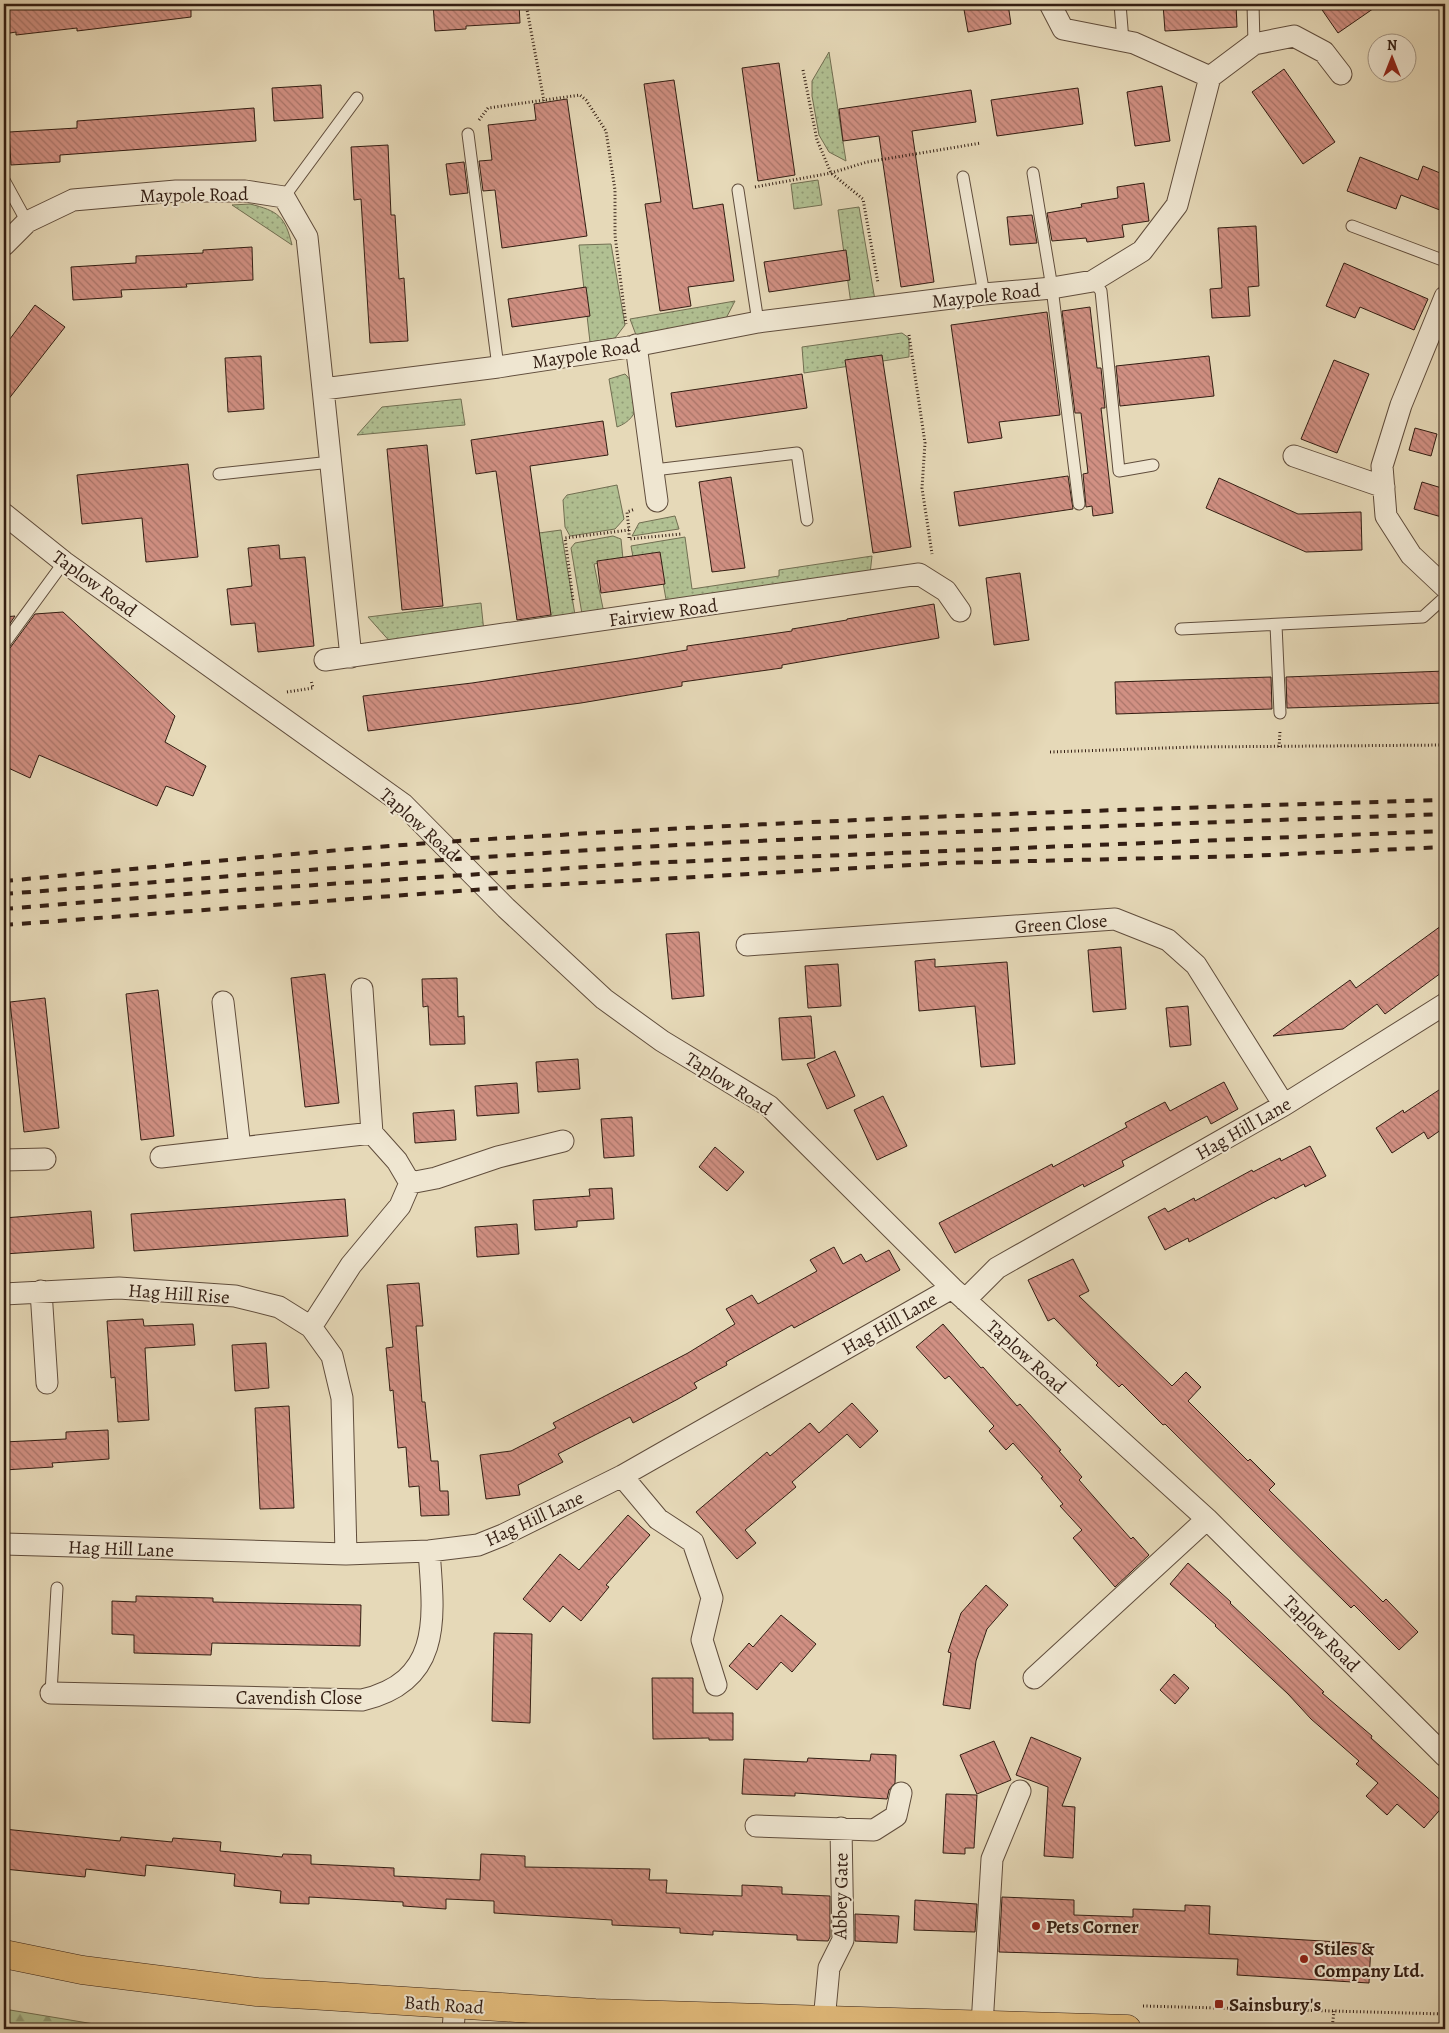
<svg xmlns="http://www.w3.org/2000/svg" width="1449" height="2033" font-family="Alegreya,serif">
<defs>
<pattern id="grass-dots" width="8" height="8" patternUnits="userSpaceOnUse" patternTransform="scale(1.25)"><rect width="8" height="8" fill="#b1c092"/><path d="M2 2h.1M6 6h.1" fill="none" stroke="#919b76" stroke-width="1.8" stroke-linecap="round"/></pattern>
<pattern id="forest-firs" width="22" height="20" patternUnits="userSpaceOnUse" patternTransform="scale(1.25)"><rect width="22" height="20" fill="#b1c092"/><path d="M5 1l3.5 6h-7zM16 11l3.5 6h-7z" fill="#919b76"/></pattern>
<pattern id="building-back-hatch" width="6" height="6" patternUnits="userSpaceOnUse" patternTransform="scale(1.25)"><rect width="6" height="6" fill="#d19083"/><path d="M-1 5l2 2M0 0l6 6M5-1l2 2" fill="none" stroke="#aa756a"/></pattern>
</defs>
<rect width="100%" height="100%" fill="#e6d9b8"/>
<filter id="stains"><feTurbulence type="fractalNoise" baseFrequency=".004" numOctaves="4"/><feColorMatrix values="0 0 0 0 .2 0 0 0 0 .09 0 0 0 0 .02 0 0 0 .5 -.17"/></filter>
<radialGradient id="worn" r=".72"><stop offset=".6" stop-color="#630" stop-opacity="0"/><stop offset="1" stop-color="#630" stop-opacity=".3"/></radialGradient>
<path fill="url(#grass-dots)" stroke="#726f52" d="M 829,52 L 846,161 L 829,152 L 819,135 L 812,96 L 812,81 Z
M 818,180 L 822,205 L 794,209 L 791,184 Z
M 250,204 C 278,211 285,216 292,245 L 232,205 Z
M 859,207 L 875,300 L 851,304 L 838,210 Z
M 611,244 L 625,325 L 615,338 L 590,342 L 579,245 Z
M 735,301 L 723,324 L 636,335 L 630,319 Z
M 902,333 L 909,338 L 909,357 L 804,373 L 802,347 Z
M 625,374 C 643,391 642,418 617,427 L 609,379 Z
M 461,399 L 465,425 L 357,435 L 382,407 Z
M 617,485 L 624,519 L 615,529 L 570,536 L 565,527 L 563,500 L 567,495 Z
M 675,516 L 679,529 L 632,536 L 639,523 Z
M 561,530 L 576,621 L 552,622 L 539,533 Z
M 613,536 L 621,539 L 623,559 L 594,564 L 605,618 L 583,620 L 571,548 L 575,543 Z
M 685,537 L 692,589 L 779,576 L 779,570 L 872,556 L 870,574 L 667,605 L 658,554 L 633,557 L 631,546 Z
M 481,603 L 484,632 L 393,645 L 368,617 Z"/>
<path fill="url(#forest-firs)" stroke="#726f52" d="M 4,2009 L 106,2026 L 105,2029 L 4,2029 Z"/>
<path fill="url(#building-back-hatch)" stroke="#331e13" d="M 4,4 L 191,4 L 191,17 L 77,31 L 77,28 L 16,35 L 16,32 L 4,34 Z
M 433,4 L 519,4 L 520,23 L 466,26 L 466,29 L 435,31 Z
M 963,4 L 1008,4 L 1011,24 L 968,32 Z
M 1163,4 L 1236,4 L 1237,27 L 1165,31 Z
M 1318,4 L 1380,4 L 1338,33 Z
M 779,63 L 795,175 L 758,181 L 742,68 Z
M 1284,69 L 1335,142 L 1303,164 L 1252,92 Z
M 674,80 L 693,209 L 723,204 L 734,281 L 688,287 L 691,306 L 660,311 L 645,204 L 661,202 L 644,84 Z
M 321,85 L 323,118 L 274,121 L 272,88 Z
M 1162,86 L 1170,141 L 1135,146 L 1127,92 Z
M 1078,88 L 1083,124 L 997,136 L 991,100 Z
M 971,90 L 976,122 L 912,131 L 934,282 L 901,287 L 879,136 L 843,141 L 839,109 Z
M 567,99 L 587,236 L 502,248 L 495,190 L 483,191 L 479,161 L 492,160 L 488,125 L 536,120 L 534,104 Z
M 254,108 L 256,141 L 60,155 L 60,162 L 11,165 L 9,132 L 77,128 L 77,121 Z
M 388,145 L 391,215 L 395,215 L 399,279 L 404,278 L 408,341 L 370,343 L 361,199 L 354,200 L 351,147 Z
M 1360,157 L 1418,180 L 1423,166 L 1445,175 L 1445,212 L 1401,195 L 1396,209 L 1347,191 Z
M 464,162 L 468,193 L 450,195 L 446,164 Z
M 1144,183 L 1149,221 L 1122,225 L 1124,237 L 1087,242 L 1086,238 L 1052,241 L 1047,213 L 1082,207 L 1081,204 L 1118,198 L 1117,187 Z
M 1032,215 L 1037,243 L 1010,245 L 1007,217 Z
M 1256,226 L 1259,286 L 1248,287 L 1250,316 L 1212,318 L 1210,289 L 1222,288 L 1218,228 Z
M 252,247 L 253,280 L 186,284 L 187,287 L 121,290 L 122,297 L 73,300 L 71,267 L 136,263 L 136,256 L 203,253 L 203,250 Z
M 846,250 L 850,280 L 769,292 L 764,262 Z
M 1344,263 L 1428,299 L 1414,330 L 1360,307 L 1355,318 L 1326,306 Z
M 586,287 L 590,316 L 512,327 L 508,299 Z
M 35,305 L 65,327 L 4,405 L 4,347 Z
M 1090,307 L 1097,368 L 1101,368 L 1105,408 L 1101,408 L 1113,513 L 1093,516 L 1092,506 L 1086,507 L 1083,474 L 1088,473 L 1081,413 L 1075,413 L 1062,311 Z
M 1047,312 L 1060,415 L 999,422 L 1002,438 L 968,443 L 951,325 Z
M 882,355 L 911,547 L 873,553 L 845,360 Z
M 261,356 L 264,409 L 228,412 L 225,358 Z
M 1209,356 L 1214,396 L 1120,406 L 1116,366 Z
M 1334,360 L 1369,374 L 1337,453 L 1301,439 Z
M 802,374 L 807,408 L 676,427 L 671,393 Z
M 603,421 L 608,455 L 530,466 L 551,615 L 517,620 L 496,471 L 476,474 L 471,440 Z
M 1415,428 L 1437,434 L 1431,456 L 1409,450 Z
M 427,445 L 443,606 L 402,610 L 387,449 Z
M 188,464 L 198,557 L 146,562 L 142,518 L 82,524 L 77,475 Z
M 1068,476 L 1073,509 L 959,526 L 954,492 Z
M 731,477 L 745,568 L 712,572 L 699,482 Z
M 1219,478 L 1298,514 L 1361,512 L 1362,550 L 1306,552 L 1206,508 Z
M 1422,482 L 1445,489 L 1445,518 L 1414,509 Z
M 279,545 L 280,559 L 305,557 L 314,646 L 258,652 L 255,623 L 231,625 L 227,589 L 252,586 L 248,548 Z
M 660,552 L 665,584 L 601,593 L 597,561 Z
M 1020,573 L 1029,640 L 994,645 L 986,578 Z
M 934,604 L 939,638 L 782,665 L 782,668 L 682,682 L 682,686 L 581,703 L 368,731 L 363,696 L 472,683 L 639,658 L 687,650 L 687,646 L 792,631 L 792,629 L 847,620 L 847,619 Z
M 63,612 L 175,716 L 165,742 L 206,766 L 193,796 L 166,786 L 157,806 L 39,755 L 30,778 L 4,766 L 4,651 L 10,648 L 35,614 Z
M 15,616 L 4,632 L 4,617 Z
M 1445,671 L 1445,703 L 1287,708 L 1286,677 Z
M 1271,677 L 1272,709 L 1116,714 L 1115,682 Z
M 1445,923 L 1445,970 L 1385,1014 L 1377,1004 L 1343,1029 L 1273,1036 L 1350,980 L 1356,988 Z
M 699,932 L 704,996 L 672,999 L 666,934 Z
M 1121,947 L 1126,1009 L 1093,1012 L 1088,950 Z
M 935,959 L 935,967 L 1007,962 L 1015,1064 L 981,1067 L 975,1006 L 919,1011 L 915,961 Z
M 838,964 L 841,1006 L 808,1008 L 805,966 Z
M 325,974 L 339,1103 L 305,1107 L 291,978 Z
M 457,978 L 458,1017 L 464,1016 L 465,1044 L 430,1045 L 428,1006 L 423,1007 L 422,979 Z
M 158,990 L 174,1136 L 141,1140 L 126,994 Z
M 45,998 L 59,1128 L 24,1132 L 10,1002 Z
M 1188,1006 L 1191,1045 L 1170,1047 L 1166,1008 Z
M 811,1016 L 815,1058 L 782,1060 L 779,1018 Z
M 835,1051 L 855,1096 L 827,1109 L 807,1064 Z
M 578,1059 L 580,1089 L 538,1092 L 536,1062 Z
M 1224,1082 L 1238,1109 L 1211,1124 L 1207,1116 L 1122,1161 L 1124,1166 L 1084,1187 L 1083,1184 L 955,1253 L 939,1223 L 1052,1164 L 1053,1167 L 1127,1127 L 1125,1123 L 1165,1102 L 1170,1111 Z
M 517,1083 L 519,1113 L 477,1116 L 475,1086 Z
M 1445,1086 L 1445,1127 L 1428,1139 L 1424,1132 L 1392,1153 L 1376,1128 L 1403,1110 L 1404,1113 Z
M 883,1096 L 907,1146 L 877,1160 L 854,1110 Z
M 454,1110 L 456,1140 L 415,1143 L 413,1113 Z
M 632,1117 L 634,1156 L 604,1158 L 601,1119 Z
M 1310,1146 L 1326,1176 L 1305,1187 L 1304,1184 L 1275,1199 L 1274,1197 L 1189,1242 L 1188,1238 L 1165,1250 L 1148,1217 L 1165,1208 L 1168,1212 L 1194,1198 L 1195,1201 L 1252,1170 L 1253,1172 L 1280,1158 L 1281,1161 Z
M 715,1147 L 744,1172 L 727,1191 L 699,1167 Z
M 612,1188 L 614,1219 L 577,1221 L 577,1227 L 535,1230 L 533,1200 L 590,1196 L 589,1189 Z
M 345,1199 L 348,1236 L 134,1251 L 131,1214 Z
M 91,1211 L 94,1248 L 4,1254 L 4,1218 Z
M 517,1224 L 519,1254 L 477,1257 L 475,1227 Z
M 834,1247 L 843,1264 L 861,1254 L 866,1262 L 889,1250 L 900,1270 L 794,1328 L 792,1325 L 726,1362 L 727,1365 L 694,1383 L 697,1388 L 678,1399 L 633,1423 L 630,1417 L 558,1454 L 563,1462 L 518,1485 L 520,1495 L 486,1499 L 480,1455 L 511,1451 L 556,1428 L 553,1423 L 688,1353 L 735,1324 L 726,1309 L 752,1295 L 758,1304 L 817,1271 L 810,1260 Z
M 1073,1259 L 1089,1291 L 1079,1296 L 1172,1386 L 1186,1372 L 1201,1387 L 1188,1401 L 1248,1461 L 1250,1459 L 1275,1484 L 1269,1490 L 1383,1602 L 1386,1599 L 1418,1632 L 1399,1650 L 1354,1605 L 1351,1608 L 1165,1424 L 1163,1425 L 1122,1384 L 1119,1387 L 1096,1365 L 1098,1363 L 1054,1318 L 1048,1321 L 1028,1280 Z
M 419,1283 L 423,1326 L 416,1326 L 422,1402 L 425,1402 L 431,1461 L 438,1461 L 440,1491 L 448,1491 L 449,1515 L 421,1516 L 419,1486 L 409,1487 L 406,1447 L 398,1448 L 393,1390 L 390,1391 L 386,1348 L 393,1347 L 387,1285 Z
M 143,1319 L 144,1326 L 193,1324 L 195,1345 L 145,1348 L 149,1420 L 118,1422 L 115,1377 L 111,1378 L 107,1321 Z
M 943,1324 L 981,1368 L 983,1367 L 1017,1406 L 1020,1404 L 1061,1450 L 1059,1451 L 1082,1477 L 1079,1480 L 1131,1539 L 1133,1537 L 1149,1555 L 1115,1587 L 1073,1538 L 1082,1530 L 1060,1506 L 1063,1504 L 1041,1478 L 1043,1477 L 1013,1443 L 1006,1450 L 989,1431 L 994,1426 L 949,1376 L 945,1379 L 916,1347 Z
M 266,1343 L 269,1388 L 235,1391 L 232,1345 Z
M 852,1403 L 878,1431 L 860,1448 L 847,1434 L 792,1482 L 796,1487 L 745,1530 L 756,1543 L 737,1559 L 696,1512 L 767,1452 L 770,1456 L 810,1423 L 819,1433 Z
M 289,1406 L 294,1508 L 260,1509 L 255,1408 Z
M 108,1430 L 109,1459 L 52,1463 L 53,1467 L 4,1470 L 4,1442 L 66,1439 L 66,1432 Z
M 628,1515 L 650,1535 L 606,1585 L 609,1587 L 581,1621 L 563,1606 L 550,1622 L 523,1599 L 560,1554 L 579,1570 Z
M 1188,1563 L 1231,1602 L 1230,1603 L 1324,1692 L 1322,1693 L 1372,1736 L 1371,1738 L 1445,1804 L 1424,1828 L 1397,1804 L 1387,1815 L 1366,1796 L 1378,1783 L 1356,1764 L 1359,1761 L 1311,1719 L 1288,1694 L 1215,1626 L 1216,1625 L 1170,1584 Z
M 986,1585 L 1008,1605 L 987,1629 L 976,1661 L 970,1709 L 943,1705 L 951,1653 L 948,1652 L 961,1613 Z
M 136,1596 L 213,1598 L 213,1602 L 361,1605 L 360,1646 L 212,1643 L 211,1655 L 134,1653 L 134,1635 L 112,1634 L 112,1601 L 136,1602 Z
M 781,1615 L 816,1644 L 792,1672 L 781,1662 L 757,1690 L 729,1666 L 749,1643 L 753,1647 Z
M 494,1633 L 532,1634 L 530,1723 L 492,1721 Z
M 1174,1674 L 1189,1688 L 1175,1704 L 1160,1690 Z
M 652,1678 L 693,1678 L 693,1713 L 733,1713 L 733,1740 L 709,1740 L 709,1738 L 653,1739 Z
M 1031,1737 L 1081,1758 L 1062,1806 L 1075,1807 L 1073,1858 L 1044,1856 L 1048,1787 L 1016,1775 Z
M 994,1741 L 1011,1780 L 977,1794 L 960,1755 Z
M 871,1754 L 896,1755 L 895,1783 L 889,1790 L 887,1799 L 795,1793 L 795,1796 L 742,1794 L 744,1759 L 807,1762 L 808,1758 L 870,1761 Z
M 946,1794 L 977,1795 L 974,1848 L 965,1848 L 965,1854 L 943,1853 Z
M 4,1829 L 120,1841 L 121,1837 L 172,1842 L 173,1838 L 221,1842 L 220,1851 L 282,1857 L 283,1854 L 311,1855 L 311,1864 L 394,1868 L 394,1876 L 480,1880 L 481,1854 L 525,1856 L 525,1867 L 650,1869 L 649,1880 L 667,1880 L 666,1893 L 742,1896 L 742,1885 L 782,1887 L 782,1894 L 830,1896 L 830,1937 L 828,1941 L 797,1940 L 797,1935 L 713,1931 L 713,1935 L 680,1933 L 680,1928 L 612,1925 L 612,1920 L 494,1913 L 494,1901 L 446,1899 L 446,1909 L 403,1906 L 403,1902 L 309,1897 L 309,1904 L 280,1903 L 281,1891 L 234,1886 L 235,1874 L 146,1865 L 145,1876 L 86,1869 L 85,1877 L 4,1869 Z
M 1002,1897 L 1074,1900 L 1074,1915 L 1133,1917 L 1133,1909 L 1185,1911 L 1185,1905 L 1210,1906 L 1209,1934 L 1371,1944 L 1369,1983 L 1237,1975 L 1238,1959 L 999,1952 Z
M 915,1900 L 977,1904 L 975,1932 L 914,1930 Z
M 855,1914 L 899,1916 L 897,1943 L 855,1941 Z"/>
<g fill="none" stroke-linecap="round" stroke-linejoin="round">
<g stroke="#604d3c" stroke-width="13">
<path id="service" d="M 1120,4 L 1123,41
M 1253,4 L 1254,44
M 468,134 L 498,367
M 1033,173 L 1052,288 L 1079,504
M 963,177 L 984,294
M 4,180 L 27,222
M 738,190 L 758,322
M 284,197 L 357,98
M 1352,226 L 1445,261
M 1093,281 L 1101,291 L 1119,471 L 1153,465
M 654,470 L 797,453 L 807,520
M 219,474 L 331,462
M 1276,625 L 1280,713
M 1181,629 L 1423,617 L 1445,597
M 4,644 L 64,562
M 51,1693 L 57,1588"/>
</g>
<g stroke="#604d3c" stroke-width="23">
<path id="minor" d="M 1050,4 L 1063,29 L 1134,43 L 1210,77
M 4,245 L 27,222 L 73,200 L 176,191 L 245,191 L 284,197 L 307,237 L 323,389 L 498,367 L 629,347 L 758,322 L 984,294 L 1052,288 L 1093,281 L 1142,251 L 1177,205 L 1210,77 L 1254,44 L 1294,36 L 1324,52 L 1341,74
M 1445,297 L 1401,405 L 1382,466 L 1386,516 L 1411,555 L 1445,587
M 636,345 L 657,501
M 323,389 L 351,657
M 1294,456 L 1384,487
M 4,514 L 64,562 L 403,804 L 506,908 L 604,999 L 662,1041 L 769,1106 L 952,1288 L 1207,1519 L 1445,1756
M 325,660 L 919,574 L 946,591 L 960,611
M 747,945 L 1115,919 L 1168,940 L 1196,965 L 1284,1105
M 362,989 L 372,1133 L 397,1161 L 410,1183
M 223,1002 L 240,1148
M 161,1157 L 372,1133
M 4,1160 L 45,1159
M 41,1291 L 47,1383
M 4,1294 L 119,1288 L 235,1296 L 279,1307 L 311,1327 L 332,1356 L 342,1398 L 346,1554
M 965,1300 L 997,1268 L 1284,1105 L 1445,1004
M 311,1327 L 351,1265 L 400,1206 L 410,1183 L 436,1178 L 498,1157 L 563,1141
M 622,1476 L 658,1519 L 693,1542 L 712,1598 L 702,1640 L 716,1685
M 4,1544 L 346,1554 L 429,1551 L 478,1545 L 503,1535 L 622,1476 L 952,1288
M 1034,1678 L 1207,1519
M 51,1693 L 362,1700 C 443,1681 434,1617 429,1551
M 756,1826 L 874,1830 L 896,1816 L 901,1793
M 824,2021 L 829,1968 L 843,1940 L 841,1828
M 982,2025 L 992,1859 L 1020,1791
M 453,2029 L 455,2005"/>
</g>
<g stroke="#331e13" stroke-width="29">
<path id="primary" d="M 4,1954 L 82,1970 L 257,1992 L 309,1995 L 595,2013 L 1127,2029"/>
</g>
<path stroke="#331e13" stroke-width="3" stroke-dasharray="1 2.5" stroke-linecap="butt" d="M 526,4 L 544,101
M 803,70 L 817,140 L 831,173 L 863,199 L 878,283
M 479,120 L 488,108 L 580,95 L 586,100 L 606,131 L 615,190 L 615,235 L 626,324
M 755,187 L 831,173 L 867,162 L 981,143
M 909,335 L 925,443 L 922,488 L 932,554
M 629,530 L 629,539 L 681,534
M 573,600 L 565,538 L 629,530 L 627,512 L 635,509
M 287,692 L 313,688 L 311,680
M 1279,747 L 1280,731
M 1050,752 L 1194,747 L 1445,745
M 1143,2006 L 1445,2014
M 1332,2029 L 1334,2011"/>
<use href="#service" stroke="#efe6d1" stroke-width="11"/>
<use href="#minor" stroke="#efe6d1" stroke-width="21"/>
<use href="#primary" stroke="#e3bc7c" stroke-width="28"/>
<path stroke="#331e13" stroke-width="4" stroke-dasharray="9 9" stroke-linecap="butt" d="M 4,881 C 160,867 317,850 474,840 C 797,820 1121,809 1445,800
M 4,894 C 235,876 467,856 698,844 C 947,831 1196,823 1445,814
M 4,909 L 210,892 L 646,863 L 1445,831
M 4,925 L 513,887 L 946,863 L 1247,856 L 1445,847"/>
</g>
<g fill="#8f2418" stroke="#efe6d1" stroke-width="2">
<circle cx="1036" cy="1926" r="5"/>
<circle cx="1304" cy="1959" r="5"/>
<rect x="1214" y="1999" width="10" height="10" rx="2.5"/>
</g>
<g text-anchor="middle" stroke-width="4" stroke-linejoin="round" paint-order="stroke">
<g font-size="19" fill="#331e13" stroke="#efe6d1">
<text transform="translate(194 194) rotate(-1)" y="7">Maypole Road</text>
<text transform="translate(986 295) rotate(-6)" y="7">Maypole Road</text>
<text transform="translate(586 353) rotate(-9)" y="7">Maypole Road</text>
<text transform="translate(95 583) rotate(36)" y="7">Taplow Road</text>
<text transform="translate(663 612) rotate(-8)" y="7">Fairview Road</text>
<text transform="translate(420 824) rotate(42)" y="7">Taplow Road</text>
<text transform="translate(1061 923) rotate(-4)" y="7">Green Close</text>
<text transform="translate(729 1083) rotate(33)" y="7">Taplow Road</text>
<text transform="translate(1243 1128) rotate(-30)" y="7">Hag Hill Lane</text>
<text transform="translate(179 1293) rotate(4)" y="7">Hag Hill Rise</text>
<text transform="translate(889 1323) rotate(-30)" y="7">Hag Hill Lane</text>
<text transform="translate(1027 1356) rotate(42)" y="7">Taplow Road</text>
<text transform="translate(534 1518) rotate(-25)" y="7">Hag Hill Lane</text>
<text transform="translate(121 1548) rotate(2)" y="7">Hag Hill Lane</text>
<text transform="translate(1322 1633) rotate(45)" y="7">Taplow Road</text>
<text x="299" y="1704">Cavendish Close</text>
<text transform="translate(840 1896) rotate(-89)" y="7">Abbey Gate</text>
<text transform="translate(444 2004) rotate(4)" y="7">Bath Road</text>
</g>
<g font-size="19" font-weight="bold" fill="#331e13" stroke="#efe6d1" text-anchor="start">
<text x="1046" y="1933">Pets Corner</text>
<text x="1314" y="1955">Stiles &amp;<tspan x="1314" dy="22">Company Ltd.</tspan></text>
<text x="1229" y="2011">Sainsbury's</text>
</g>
</g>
<rect width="1449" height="2033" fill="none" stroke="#e6d9b8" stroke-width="20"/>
<rect x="5" y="5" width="1439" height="2023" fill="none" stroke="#331e13" stroke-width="2.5"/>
<rect x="10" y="10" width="1429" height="2013" fill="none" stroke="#331e13"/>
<g transform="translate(1392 58)"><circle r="24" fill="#efe6d1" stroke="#a49685"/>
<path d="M0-4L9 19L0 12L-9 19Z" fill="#8f2418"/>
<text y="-8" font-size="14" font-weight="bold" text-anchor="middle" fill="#331e13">N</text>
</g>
<rect width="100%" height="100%" filter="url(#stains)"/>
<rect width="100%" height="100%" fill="url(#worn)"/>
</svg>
